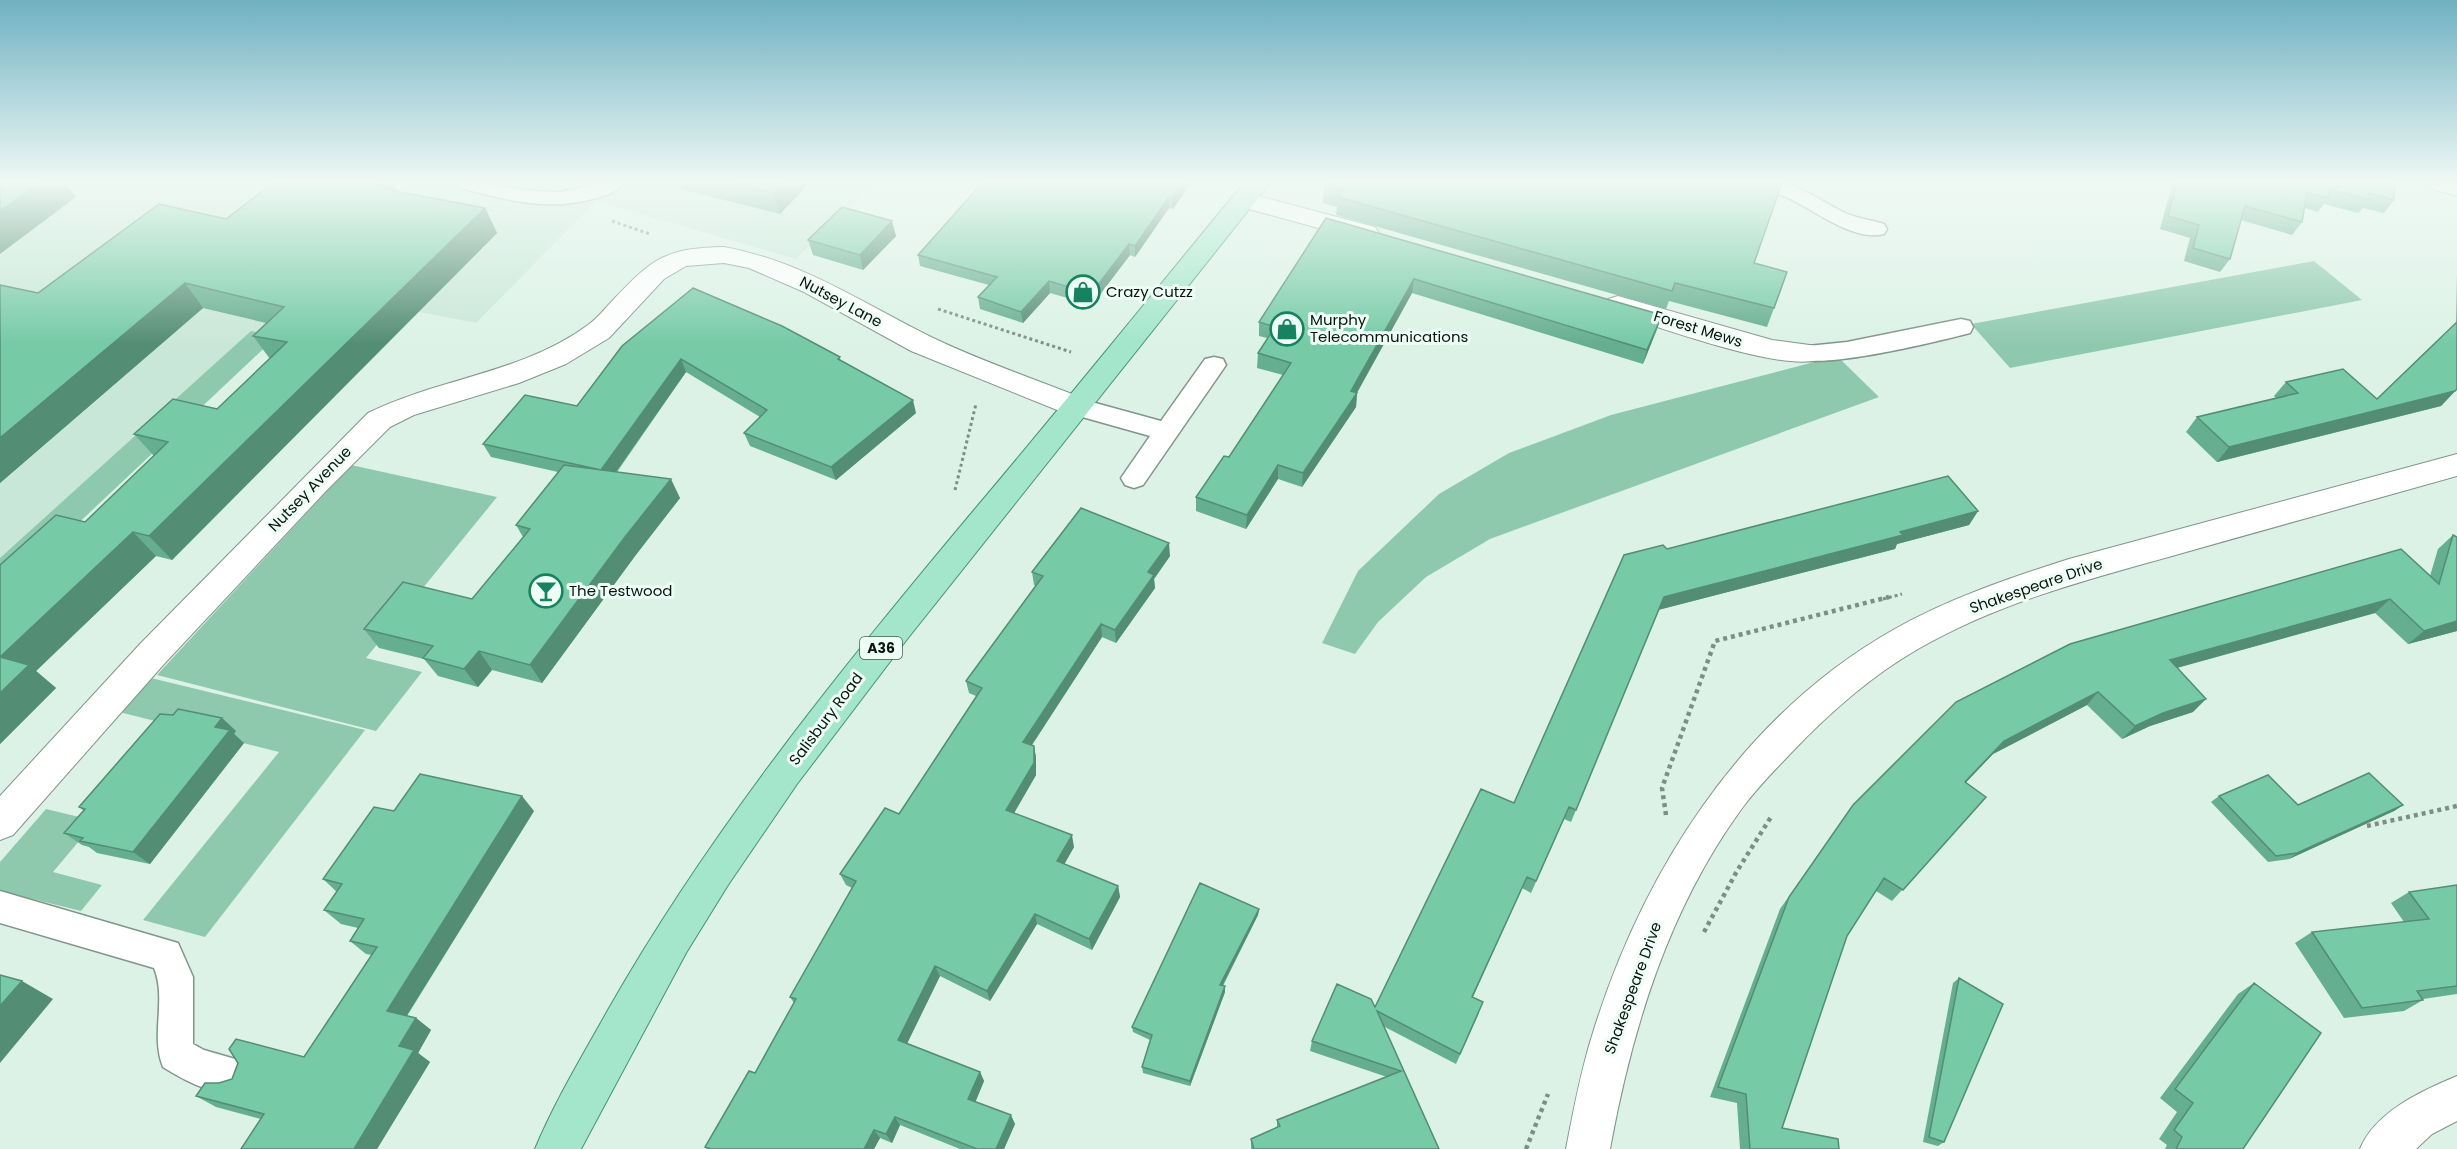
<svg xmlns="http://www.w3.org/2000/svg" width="2457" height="1149" font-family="Poppins,sans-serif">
<rect width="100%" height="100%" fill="#dcf2e7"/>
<path fill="#c9e7d8" d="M 0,183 L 874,183 L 796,259 L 596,201 L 476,323 L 313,291 L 0,597 Z"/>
<path fill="#8ec9ae" d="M 2314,261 L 2362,300 L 2010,368 L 1971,324 Z
M 251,331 L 277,336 L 0,597 L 0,558 Z
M 1837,356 L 1879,397 L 1490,539 L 1426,577 L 1378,622 L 1355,654 L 1322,643 L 1358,571 L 1439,494 L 1509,453 L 1611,415 Z
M 351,465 L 497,497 L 366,658 L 422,672 L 376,731 L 157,675 Z
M 151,678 L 365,730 L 205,937 L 143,920 L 279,752 L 119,712 Z
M 46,809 L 96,821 L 53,872 L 102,885 L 81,911 L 0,891 L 0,862 Z"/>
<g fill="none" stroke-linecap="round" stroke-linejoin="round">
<g stroke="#81958b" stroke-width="3">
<path id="lane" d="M 458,183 C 491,181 522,192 555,192 C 571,192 582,186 596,183 C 604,181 616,182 624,183 C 618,191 605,196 596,198 C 549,212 506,200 461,188 Z
M 1752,183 C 1799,180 1805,193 1843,212 C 1855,218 1871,220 1884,224 L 1887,229 L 1884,234 C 1851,242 1813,208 1786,197 C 1775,192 1759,193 1752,183 Z
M 1961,319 L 1970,321 L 1973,327 L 1970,333 C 1935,342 1829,368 1798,359 L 1795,353 L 1798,347 L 1847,342 Z
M 1214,357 L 1223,359 L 1226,365 L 1143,485 L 1134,488 L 1125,485 L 1121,478 L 1150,436 L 1068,413 L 1064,407 L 1068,401 L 1077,398 L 1161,421 L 1205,359 Z
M 0,891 L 178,943 L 193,977 L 193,1044 L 204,1050 L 249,1063 L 255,1076 L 249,1089 C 221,1101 187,1082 163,1067 C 150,1035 167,1000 154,968 L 0,923 Z"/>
</g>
<g stroke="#81958b" stroke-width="2">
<path id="street" d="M 2426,183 L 2457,183 L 2457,196 L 2429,188 Z
M 1243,192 L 1375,227 L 1379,233 L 1375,239 L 1366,241 L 1234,205 L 1230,200 L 1234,195 Z
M 724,247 C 801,261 861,302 929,336 C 980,361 1035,379 1087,400 L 1092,407 L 1087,414 L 1077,417 L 1067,414 L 911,351 L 804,292 L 749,268 L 724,263 L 686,266 L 664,279 L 609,338 L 566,364 L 519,383 L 414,415 L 390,427 L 325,492 L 164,664 L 13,835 L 0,840 L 0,796 L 140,644 L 368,413 C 439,378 523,373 588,325 C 598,318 606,307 614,299 C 653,258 666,248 724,247 Z
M 1618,296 L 1772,340 L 1817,346 L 1821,353 L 1817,360 C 1777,371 1654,325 1608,311 L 1604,305 L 1608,299 Z
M 2457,454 L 2457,476 C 2364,502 2271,528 2179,554 C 2090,579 1999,602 1918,649 C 1871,676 1829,713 1791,753 C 1774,771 1755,790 1740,811 C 1668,911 1632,1029 1610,1149 L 1566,1149 C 1573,1112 1580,1075 1591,1039 C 1641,874 1740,717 1893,630 C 1948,599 2009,578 2069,559 Z
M 2457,1076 L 2457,1121 L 2432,1134 L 2416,1149 L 2360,1149 C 2375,1112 2421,1091 2457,1076 Z"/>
</g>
<g stroke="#469173" stroke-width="2">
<path id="primary" d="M 1244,183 L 1270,183 L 908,638 L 797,784 L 728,885 L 686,953 L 581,1149 L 535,1149 C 555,1101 583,1055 608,1010 C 711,829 841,669 975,509 C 1066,401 1154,292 1244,183 Z"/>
</g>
<path stroke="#7e8e86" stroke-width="3" stroke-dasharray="3 3" stroke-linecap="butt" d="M 612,221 L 650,234
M 938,309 L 1071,352
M 955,490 L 976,404
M 1883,599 L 1902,594"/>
<path stroke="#7e8e86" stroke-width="4.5" stroke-dasharray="4 4" stroke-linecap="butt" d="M 1666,815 L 1662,788 L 1715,641 L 1889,597
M 2367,826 L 2457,806
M 1704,932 L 1737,871 L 1771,817
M 1526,1149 L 1548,1094"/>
<use href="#lane" fill="#fff" fill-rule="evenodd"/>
<use href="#street" fill="#fff" fill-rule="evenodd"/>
<use href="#primary" fill="#a3e6cb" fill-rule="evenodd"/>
</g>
<path fill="#65ae8f" d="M 273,183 L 392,183 L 397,191 L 485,208 L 497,233 L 172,560 L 156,556 L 36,671 L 56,688 L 0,744 L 0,565 L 85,522 L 154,456 L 134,434 L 217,409 L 270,359 L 253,336 L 266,323 L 203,308 L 0,483 L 0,285 L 38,293 L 226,219 Z
M 656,183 L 809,183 L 780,214 Z
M 982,183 L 1191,183 L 1173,209 L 1169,208 L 1135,257 L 1130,255 L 1092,305 L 1050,293 L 1023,323 L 980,309 L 978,297 L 989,285 L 920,266 L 918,255 Z
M 2164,183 L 2395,183 L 2394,200 L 2384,213 L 2363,208 L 2358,213 L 2324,204 L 2318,212 L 2304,208 L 2302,222 L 2292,235 L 2241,220 L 2230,259 L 2220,272 L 2184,261 L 2190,238 L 2160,229 L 2172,185 Z
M 1324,185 L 1754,263 L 1774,308 L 1767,327 L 1669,301 L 1666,309 L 1336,215 L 1337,207 L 1323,203 Z
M 1326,218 L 1657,329 L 1643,364 L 1412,293 L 1357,393 L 1356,407 L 1302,487 L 1278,479 L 1246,529 L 1196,511 L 1196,497 L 1229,457 L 1283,375 L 1257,368 L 1258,353 L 1267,338 L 1259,336 L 1259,322 Z
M 896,236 L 863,270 L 813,255 L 808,240 Z
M 2457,272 L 2457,389 L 2441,406 L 2217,462 L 2186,432 L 2197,417 L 2276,398 L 2274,396 L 2286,382 L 2377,399 L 2456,322 Z
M 622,346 L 840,357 L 840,360 L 916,413 L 836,480 L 750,446 L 744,433 L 760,417 L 686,372 L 617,472 L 680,498 L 635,556 L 542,683 L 492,670 L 478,687 L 438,676 L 424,659 L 379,648 L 364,629 L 472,599 L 523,537 L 516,525 L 558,472 L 491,457 L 483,444 L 577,406 Z
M 1978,511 L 1969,525 L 1897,544 L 1895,549 L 1658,610 L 1571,822 L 1564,819 L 1531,893 L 1522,888 L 1473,997 L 1479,1013 L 1456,1064 L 1383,1026 L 1439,1149 L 1251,1149 L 1251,1139 L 1277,1128 L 1277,1120 L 1387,1077 L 1310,1051 L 1312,1041 L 1375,1007 L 1514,803 L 1667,549 Z
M 2453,535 L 2457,631 L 2408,644 L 2375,613 L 2177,668 L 2193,712 L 2150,726 L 2122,739 L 2087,705 L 1993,754 L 1966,782 L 1986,797 L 1892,901 L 1876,891 L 1847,936 L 1782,1128 L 1839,1149 L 1740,1149 L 1737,1103 L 1710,1097 L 1780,909 L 1853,805 L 1956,702 L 2430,576 L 2438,549 Z
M 1170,556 L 1154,579 L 1155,588 L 1116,643 L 1102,637 L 1032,745 L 1034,746 L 1036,758 L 1036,775 L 1014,813 L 1074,847 L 1064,864 L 1118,886 L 1120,897 L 1092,950 L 1037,924 L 990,1001 L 940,976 L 907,1043 L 980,1072 L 984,1081 L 975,1102 L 1015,1124 L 1004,1149 L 960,1149 L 900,1125 L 892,1143 L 880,1138 L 874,1149 L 707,1149 L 705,1147 L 755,1073 L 794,1003 L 790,997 L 852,888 L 846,885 L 840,874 L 899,814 L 976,696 L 969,693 L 966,681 L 1036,586 L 1034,585 L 1032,572 Z
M 173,715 L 222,718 L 236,731 L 234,734 L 244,743 L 150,864 L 97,853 L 89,847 L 82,845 L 64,833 L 84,811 L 79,807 Z
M 2219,796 L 2298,805 L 2403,805 L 2394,811 L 2289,859 L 2268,862 L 2211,802 Z
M 394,811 L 534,811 L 407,1016 L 416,1018 L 431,1030 L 418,1053 L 430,1062 L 377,1149 L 241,1149 L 261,1119 L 216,1107 L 196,1096 L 219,1083 L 304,1057 L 372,955 L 366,954 L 350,941 L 358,928 L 341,924 L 324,910 L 337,892 L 323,879 Z
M 2457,885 L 2457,994 L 2423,999 L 2423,1000 L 2404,1011 L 2344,1018 L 2295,943 L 2312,932 L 2404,922 L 2391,903 L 2409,892 Z
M 1259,909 L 1258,915 L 1223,986 L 1225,986 L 1225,992 L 1190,1086 L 1143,1073 L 1142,1067 L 1150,1040 L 1133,1032 L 1132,1027 Z
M 1959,978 L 1944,1142 L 1938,1146 L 1923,1142 L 1953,983 Z
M 2254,983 L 2243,1149 L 2165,1149 L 2167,1145 L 2159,1139 L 2177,1112 L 2160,1098 L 2238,994 Z"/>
<path fill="#538d74" d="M 40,183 L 64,183 L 76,197 L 0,254 L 0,211 Z
M 378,183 L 392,183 L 402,200 L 373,187 Z
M 783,183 L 809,183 L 780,214 L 773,193 Z
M 1183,183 L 1191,183 L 1173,209 L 1172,198 Z
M 1169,197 L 1169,208 L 1135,257 L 1135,246 Z
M 485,208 L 497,233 L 172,560 L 149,536 Z
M 892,221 L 896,236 L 863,270 L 860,255 Z
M 1129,244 L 1130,255 L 1092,305 L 1091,294 Z
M 1414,279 L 1412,293 L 1355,396 L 1357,393 L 1356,407 L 1302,487 L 1303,473 L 1351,391 Z
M 1049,281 L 1050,293 L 1023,323 L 1021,312 Z
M 185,283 L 203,308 L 0,483 L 0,438 Z
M 1662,315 L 1657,329 L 1643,364 L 1647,350 Z
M 681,359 L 686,372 L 608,483 L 601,470 Z
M 2457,389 L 2441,406 L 2217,462 L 2229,447 Z
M 913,400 L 916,413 L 836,480 L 831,467 Z
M 1278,465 L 1278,479 L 1246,529 L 1247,515 Z
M 671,479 L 680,498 L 635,556 L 542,683 L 530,665 L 625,537 Z
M 1978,511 L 1969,525 L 1897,544 L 1895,549 L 1658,610 L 1571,822 L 1664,597 L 1900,532 Z
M 133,532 L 156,556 L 36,671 L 56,688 L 0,744 L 0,657 Z
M 1169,543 L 1170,556 L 1154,579 L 1155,588 L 1116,643 L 1115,630 L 1148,572 Z
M 2390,599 L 2375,613 L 2158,673 L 2170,660 Z
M 2457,621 L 2457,631 L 2408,644 L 2424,631 Z
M 1101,624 L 1102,637 L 1026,754 L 1023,742 Z
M 479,651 L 492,670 L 478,687 L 464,669 Z
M 2098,692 L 2087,705 L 1993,754 L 1955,794 L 1965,782 L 2004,741 Z
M 2206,699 L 2193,712 L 2150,726 L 2122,739 L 2135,726 L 2163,713 Z
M 222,718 L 236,731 L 234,734 L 244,743 L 150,864 L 133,852 L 215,727 Z
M 1034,746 L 1036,758 L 1036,775 L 1009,822 L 1006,810 Z
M 522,796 L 534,811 L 402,1023 L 387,1011 Z
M 2403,805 L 2394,811 L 2289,859 L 2297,853 Z
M 1072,835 L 1074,847 L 1060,872 L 1057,861 Z
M 1527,877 L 1522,888 L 1468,1007 L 1472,997 Z
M 1118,886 L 1120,897 L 1092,950 L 1089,939 Z
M 1259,909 L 1258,915 L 1220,990 L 1220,985 Z
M 1035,914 L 1037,924 L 990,1001 L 987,991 Z
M 935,966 L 940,976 L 904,1050 L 898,1040 Z
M 22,981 L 53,999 L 0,1063 L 0,1006 Z
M 1225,986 L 1225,992 L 1190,1086 L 1190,1081 Z
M 416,1018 L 431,1030 L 418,1053 L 430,1062 L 377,1149 L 354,1149 L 399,1046 Z
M 980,1072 L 984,1081 L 973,1108 L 968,1099 Z
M 1011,1115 L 1015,1124 L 1004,1149 L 996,1149 Z
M 895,1117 L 900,1125 L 892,1143 L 886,1134 Z
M 874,1130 L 880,1138 L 874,1149 L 864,1149 Z"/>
<path fill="#76caa6" stroke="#538d74" stroke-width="1.5" d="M 0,183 L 40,183 L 0,211 Z
M 273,183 L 378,183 L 373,187 L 485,208 L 149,536 L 133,532 L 0,657 L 0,565 L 56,515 L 85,522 L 168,442 L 134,434 L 173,399 L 217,409 L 287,342 L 253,336 L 284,307 L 185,283 L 0,438 L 0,285 L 38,293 L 159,204 L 226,219 Z
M 732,183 L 783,183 L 773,193 Z
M 982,183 L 1183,183 L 1172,198 L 1169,197 L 1135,246 L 1129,244 L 1091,294 L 1049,281 L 1021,312 L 978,297 L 997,277 L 918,255 Z
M 1326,183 L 1782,183 L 1754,263 L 1787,272 L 1774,308 L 1675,283 L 1672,291 L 1338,197 L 1342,190 L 1324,185 Z
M 2177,183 L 2395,183 L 2394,200 L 2369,193 L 2369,200 L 2329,189 L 2328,198 L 2307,193 L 2302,222 L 2245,206 L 2230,259 L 2193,248 L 2199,225 L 2168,216 Z
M 842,207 L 892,221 L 860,255 L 808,240 Z
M 1326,218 L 1662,315 L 1647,350 L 1414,279 L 1351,391 L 1357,393 L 1303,473 L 1278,465 L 1247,515 L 1196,497 L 1224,456 L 1229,457 L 1291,363 L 1258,353 L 1275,327 L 1259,322 Z
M 693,288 L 782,326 L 840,357 L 838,359 L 913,400 L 831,467 L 744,433 L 767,410 L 681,359 L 601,470 L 483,444 L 525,395 L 577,406 L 622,346 Z
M 2457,322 L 2457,389 L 2455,391 L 2229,447 L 2197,417 L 2298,393 L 2286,382 L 2343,369 L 2377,399 Z
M 564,465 L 671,479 L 625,537 L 530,665 L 479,651 L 464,669 L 423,658 L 433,646 L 364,629 L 403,582 L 472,599 L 530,529 L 516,525 Z
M 1948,476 L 1978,511 L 1900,532 L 1903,535 L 1664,597 L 1576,810 L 1569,807 L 1536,881 L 1527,877 L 1472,997 L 1483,1002 L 1460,1054 L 1377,1011 L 1439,1149 L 1254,1149 L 1251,1139 L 1280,1126 L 1277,1120 L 1401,1071 L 1312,1041 L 1337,984 L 1371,999 L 1375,1007 L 1481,789 L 1514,803 L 1624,555 L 1663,545 L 1667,549 Z
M 1081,508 L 1169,543 L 1148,572 L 1154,575 L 1115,630 L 1101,624 L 1023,742 L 1034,746 L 1034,763 L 1006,810 L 1072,835 L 1057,861 L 1118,886 L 1089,939 L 1035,914 L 987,991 L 935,966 L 898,1040 L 980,1072 L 968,1099 L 1011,1115 L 996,1149 L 977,1149 L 895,1117 L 886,1134 L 874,1130 L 864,1149 L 711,1149 L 705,1147 L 749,1071 L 755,1073 L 796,999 L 790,997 L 856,881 L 840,874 L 885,808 L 899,814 L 982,688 L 966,681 L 1043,576 L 1032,572 Z
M 2453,535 L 2457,537 L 2457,621 L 2424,631 L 2390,599 L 2170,660 L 2206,699 L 2163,713 L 2135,726 L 2098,692 L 2004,741 L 1965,782 L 1986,797 L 1903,890 L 1884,878 L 1847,936 L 1782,1128 L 1838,1139 L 1839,1149 L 1750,1149 L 1746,1094 L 1718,1087 L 1789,897 L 1853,805 L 1956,702 L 2070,644 L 2401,549 L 2439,584 Z
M 0,657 L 29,665 L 0,693 Z
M 178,709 L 222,718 L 215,727 L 230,730 L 133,852 L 80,841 L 83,838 L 64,833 L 85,809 L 79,807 L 160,714 L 173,715 Z
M 2369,773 L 2403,805 L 2297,853 L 2276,856 L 2219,796 L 2268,775 L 2298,805 Z
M 420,774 L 522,796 L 387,1011 L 416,1018 L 399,1046 L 414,1050 L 354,1149 L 241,1149 L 264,1114 L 196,1096 L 205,1083 L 219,1083 L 232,1079 L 238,1063 L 229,1049 L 236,1039 L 304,1057 L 377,947 L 350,941 L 364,919 L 324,910 L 342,884 L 323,879 L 374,807 L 394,811 Z
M 1200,883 L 1259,909 L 1220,985 L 1225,986 L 1190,1081 L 1142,1067 L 1152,1035 L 1132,1027 Z
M 2457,885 L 2457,986 L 2417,991 L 2423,1000 L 2362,1008 L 2312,932 L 2429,919 L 2409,892 Z
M 0,975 L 22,981 L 0,1006 Z
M 1959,978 L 2003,1004 L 1944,1142 L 1929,1137 Z
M 2254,983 L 2321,1033 L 2243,1149 L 2176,1149 L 2182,1137 L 2174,1130 L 2193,1103 L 2175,1089 Z"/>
<linearGradient id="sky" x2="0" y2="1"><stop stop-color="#6fb1c3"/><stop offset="0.53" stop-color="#eff9f4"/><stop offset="1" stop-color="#eff9f4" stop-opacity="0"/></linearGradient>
<rect width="2457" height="344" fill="url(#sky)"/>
<defs>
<g id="shop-ring" transform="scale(1.725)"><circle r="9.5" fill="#edfef6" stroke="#17825f" stroke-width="1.5"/><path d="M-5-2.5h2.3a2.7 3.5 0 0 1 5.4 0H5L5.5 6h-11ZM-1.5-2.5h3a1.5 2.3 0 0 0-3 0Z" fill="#17825f"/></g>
<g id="bar-ring" transform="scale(1.725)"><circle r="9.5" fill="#edfef6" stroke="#17825f" stroke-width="1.5"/><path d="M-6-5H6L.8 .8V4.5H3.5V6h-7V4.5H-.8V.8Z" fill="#17825f"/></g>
</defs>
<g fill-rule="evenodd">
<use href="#shop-ring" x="1083" y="292"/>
<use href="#shop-ring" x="1287" y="329"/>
<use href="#bar-ring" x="546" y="591"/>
</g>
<g text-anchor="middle" stroke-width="6" stroke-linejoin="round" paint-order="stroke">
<rect fill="#edfef6" stroke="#505a55" stroke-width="1.5" x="860" y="637" width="42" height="22" rx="4.5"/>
<g font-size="14" font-weight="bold" fill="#0c1310">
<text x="881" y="653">A36</text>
</g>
<g font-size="15" fill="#0c1310" stroke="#edfef6" text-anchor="start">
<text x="1106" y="297">Crazy Cutzz</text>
<text x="1310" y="325">Murphy<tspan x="1310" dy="17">Telecommunications</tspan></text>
<text x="569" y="596">The Testwood</text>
</g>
<g font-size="15" fill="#0c1310" stroke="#edfef6">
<text transform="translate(841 302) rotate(28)" y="5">Nutsey Lane</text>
<text transform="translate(1698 329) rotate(17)" y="5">Forest Mews</text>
<text transform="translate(310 489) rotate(-46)" y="5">Nutsey Avenue</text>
<text transform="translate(2036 586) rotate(-19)" y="5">Shakespeare Drive</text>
<text transform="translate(826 719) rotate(-53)" y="5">Salisbury Road</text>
<text transform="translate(1633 988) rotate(-70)" y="5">Shakespeare Drive</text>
</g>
</g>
</svg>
